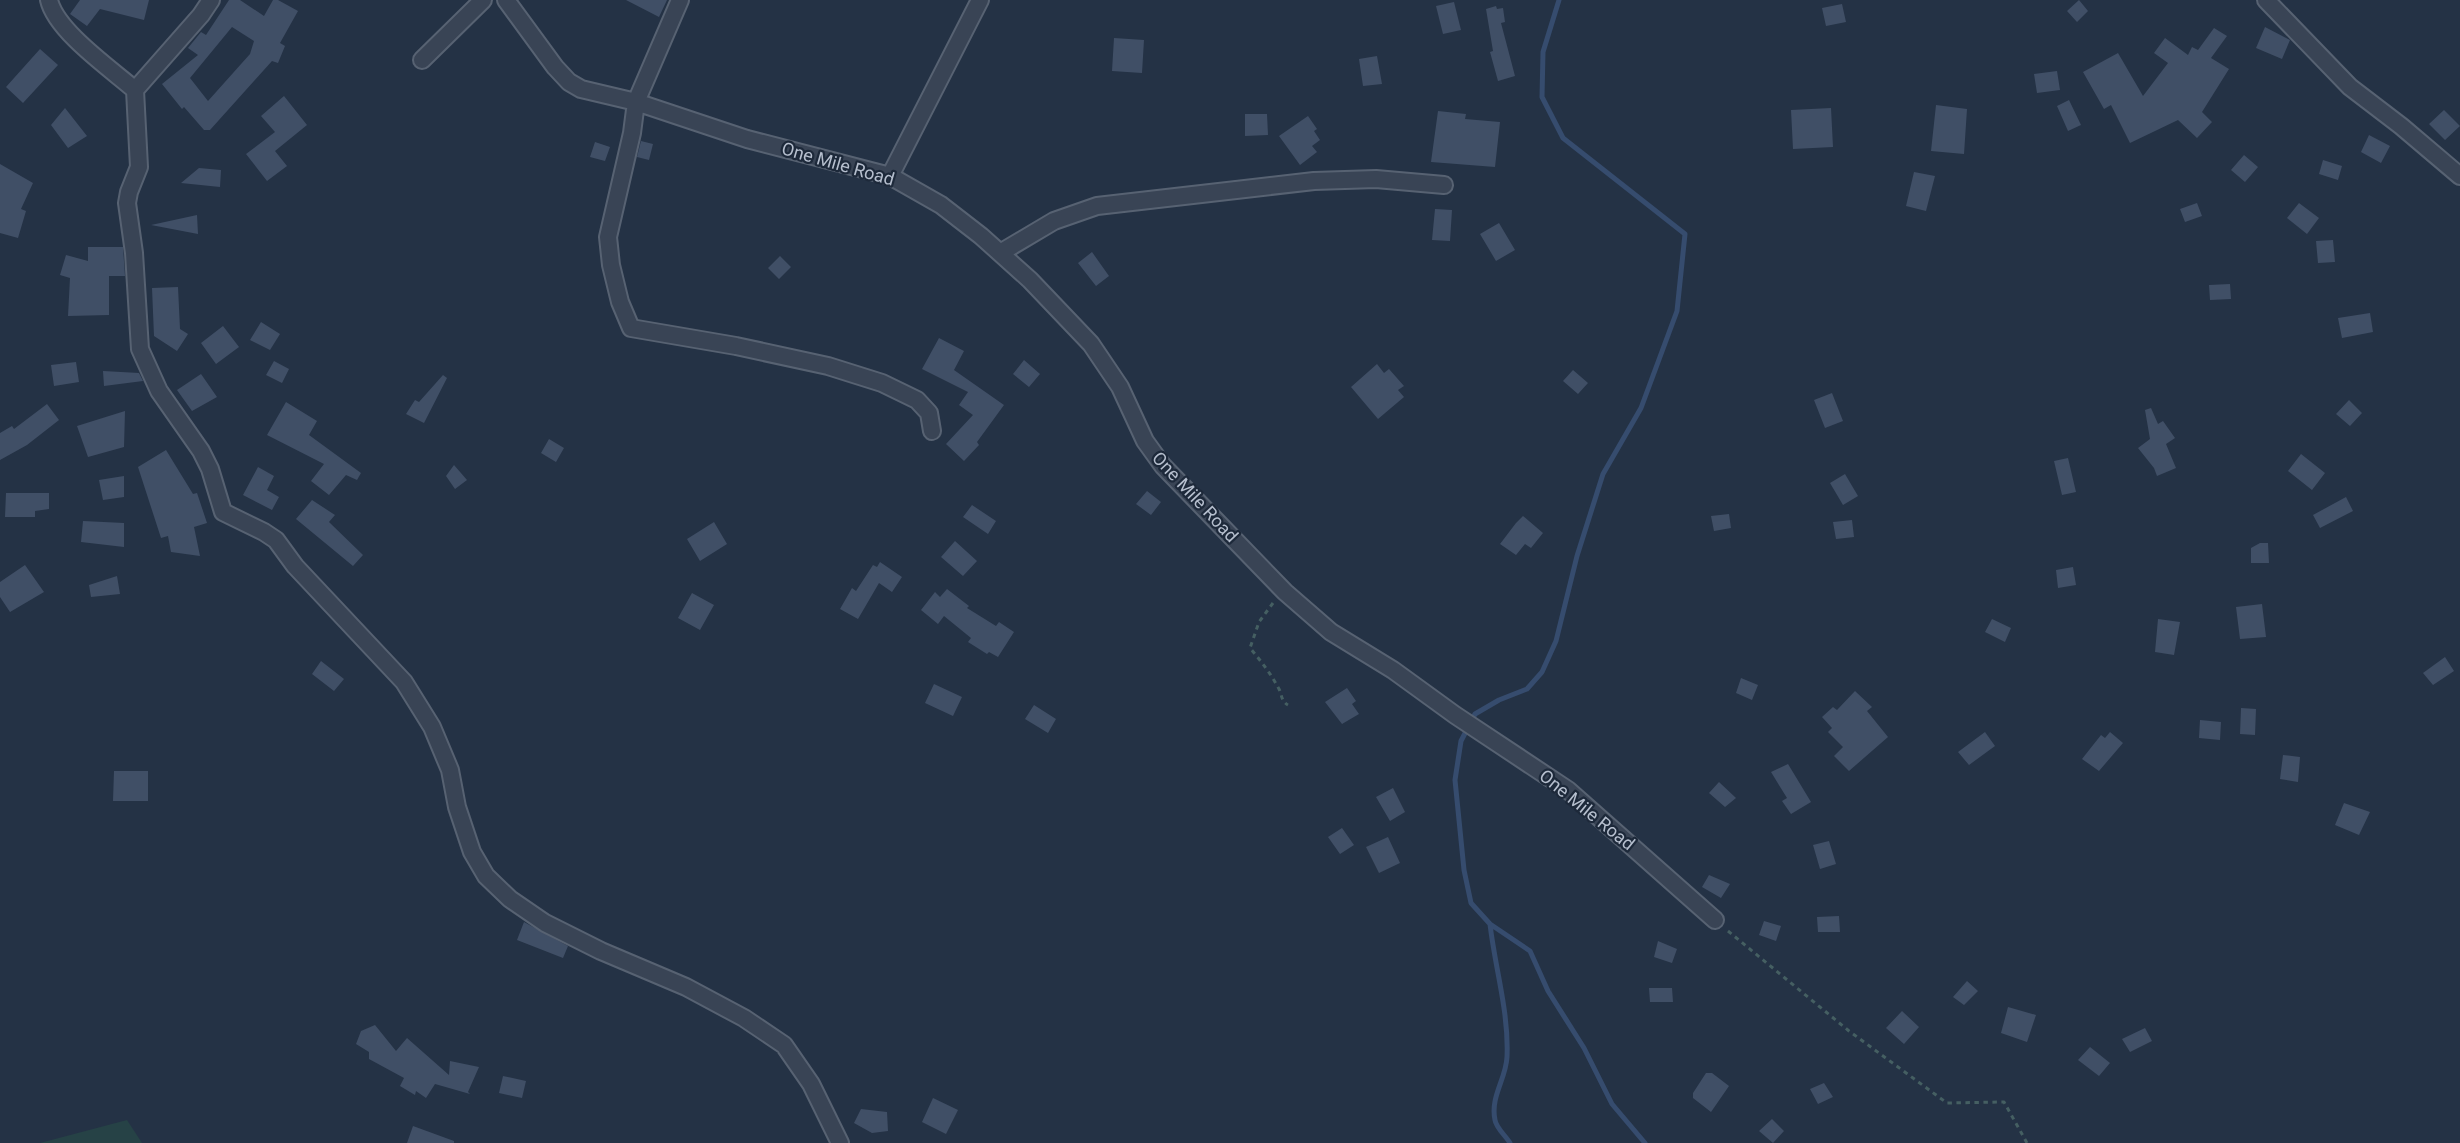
<svg xmlns="http://www.w3.org/2000/svg" width="2460" height="1143" font-family="Roboto,sans-serif">
<rect width="100%" height="100%" fill="#243245"/>
<path fill="#264246" d="M 127,1120 L 142,1143 L 40,1143 Z"/>
<g fill="none" stroke-linecap="round" stroke-linejoin="round">
<path stroke="#364c6e" stroke-width="5" d="M 1559,0 L 1543,52 L 1542,97 L 1563,138 L 1685,234 L 1677,311 L 1641,408 L 1603,474 L 1577,556 L 1556,641 L 1542,672 L 1527,689 L 1499,700 L 1475,714 L 1461,741 L 1455,780 L 1464,870 L 1471,903 L 1490,924 L 1530,951 L 1548,991 L 1584,1048 L 1612,1104 L 1645,1143
M 1490,924 C 1495,968 1509,1012 1507,1057 C 1506,1079 1490,1097 1495,1120 C 1496,1128 1506,1136 1510,1143"/>
</g>
<path fill="#404f66" fill-rule="evenodd" d="M 80,0 L 149,0 L 144,20 L 100,9 L 87,26 L 70,14 Z
M 229,0 L 240,0 L 264,16 L 273,0 L 278,0 L 298,11 L 280,43 L 285,46 L 278,63 L 272,61 L 210,130 L 204,130 L 184,107 L 182,109 L 162,84 L 198,55 L 188,48 L 201,32 L 206,35 ZM 232,27 L 254,41 L 250,54 L 208,101 L 190,78 Z
M 626,0 L 667,0 L 659,17 Z
M 2079,0 L 2088,11 L 2077,22 L 2067,11 Z
M 1454,2 L 1461,30 L 1443,34 L 1436,6 Z
M 1842,4 L 1846,22 L 1826,26 L 1822,8 Z
M 1496,6 L 1497,9 L 1503,8 L 1505,22 L 1501,23 L 1515,76 L 1498,81 L 1490,52 L 1493,51 L 1486,9 Z
M 2265,27 L 2290,40 L 2282,59 L 2256,48 Z
M 2214,28 L 2227,36 L 2211,58 L 2229,69 L 2202,112 L 2212,122 L 2197,138 L 2178,120 L 2130,143 L 2111,105 L 2104,109 L 2083,72 L 2118,53 L 2143,96 L 2168,63 L 2154,53 L 2165,38 L 2188,55 L 2192,47 L 2198,50 Z
M 1114,38 L 1144,40 L 1142,73 L 1112,71 Z
M 40,49 L 58,65 L 23,103 L 6,87 Z
M 1377,56 L 1382,84 L 1363,86 L 1359,59 Z
M 2057,71 L 2060,90 L 2037,93 L 2034,74 Z
M 284,96 L 307,125 L 275,151 L 287,166 L 267,181 L 246,154 L 275,132 L 261,116 Z
M 2069,100 L 2081,125 L 2068,131 L 2057,106 Z
M 1936,105 L 1967,109 L 1964,154 L 1931,151 Z
M 65,108 L 87,136 L 68,148 L 51,125 Z
M 1831,108 L 1833,147 L 1793,149 L 1791,110 Z
M 2444,110 L 2460,126 L 2445,140 L 2429,124 Z
M 1438,111 L 1466,114 L 1465,119 L 1500,122 L 1495,167 L 1431,162 Z
M 1245,114 L 1267,114 L 1268,135 L 1245,136 Z
M 1308,116 L 1317,129 L 1314,131 L 1320,140 L 1312,146 L 1317,152 L 1300,165 L 1279,136 Z
M 2369,135 L 2390,146 L 2381,163 L 2361,152 Z
M 641,141 L 653,144 L 649,160 L 637,157 Z
M 595,142 L 610,147 L 605,161 L 590,157 Z
M 2244,155 L 2258,167 L 2245,182 L 2231,170 Z
M 2323,160 L 2342,166 L 2338,180 L 2319,174 Z
M 0,164 L 33,183 L 21,209 L 26,211 L 18,238 L 0,233 Z
M 199,168 L 221,170 L 220,187 L 181,183 Z
M 1914,172 L 1935,176 L 1926,211 L 1906,206 Z
M 2197,203 L 2202,216 L 2185,222 L 2180,209 Z
M 2299,203 L 2319,218 L 2307,234 L 2287,218 Z
M 1435,209 L 1452,210 L 1450,241 L 1432,240 Z
M 197,215 L 198,234 L 151,225 Z
M 1499,223 L 1515,250 L 1496,261 L 1480,234 Z
M 2333,240 L 2335,262 L 2318,263 L 2316,241 Z
M 88,247 L 123,247 L 125,276 L 109,276 L 109,315 L 68,316 L 70,278 L 60,275 L 66,255 L 88,261 Z
M 1092,252 L 1109,276 L 1096,286 L 1078,263 Z
M 780,256 L 791,267 L 779,279 L 768,268 Z
M 2230,284 L 2231,299 L 2210,300 L 2209,285 Z
M 178,287 L 180,329 L 188,334 L 177,351 L 154,336 L 152,288 Z
M 2370,313 L 2373,332 L 2342,338 L 2338,318 Z
M 261,322 L 280,334 L 270,350 L 250,340 Z
M 223,326 L 239,347 L 216,364 L 201,343 Z
M 939,338 L 964,351 L 954,370 L 1004,405 L 977,442 L 979,445 L 964,461 L 946,444 L 973,415 L 959,405 L 968,392 L 922,369 Z
M 1024,360 L 1040,374 L 1029,387 L 1013,374 Z
M 274,361 L 289,369 L 282,383 L 266,375 Z
M 76,362 L 79,382 L 54,386 L 51,365 Z
M 1377,364 L 1384,373 L 1389,369 L 1404,386 L 1398,390 L 1404,397 L 1378,419 L 1351,387 Z
M 1573,370 L 1588,383 L 1578,394 L 1563,381 Z
M 103,371 L 139,373 L 143,381 L 104,386 Z
M 201,374 L 217,397 L 192,411 L 177,390 Z
M 443,375 L 447,378 L 424,423 L 406,414 L 415,400 L 419,402 Z
M 1832,393 L 1843,421 L 1825,428 L 1814,400 Z
M 2349,400 L 2362,413 L 2350,426 L 2336,414 Z
M 286,402 L 317,421 L 309,435 L 361,473 L 357,480 L 346,475 L 329,495 L 311,481 L 324,464 L 267,435 Z
M 47,404 L 59,420 L 27,445 L 0,460 L 0,433 L 12,426 L 14,429 Z
M 2151,408 L 2158,424 L 2163,421 L 2175,438 L 2166,444 L 2176,468 L 2157,476 L 2154,468 L 2138,448 L 2150,439 L 2145,410 Z
M 125,411 L 124,447 L 88,457 L 77,426 Z
M 549,439 L 564,448 L 556,462 L 541,453 Z
M 166,450 L 193,494 L 197,493 L 207,523 L 194,527 L 200,556 L 171,552 L 168,536 L 161,538 L 138,467 Z
M 2301,454 L 2325,473 L 2312,490 L 2288,471 Z
M 2068,458 L 2076,492 L 2062,495 L 2054,461 Z
M 454,465 L 467,480 L 455,489 L 446,476 Z
M 258,467 L 274,476 L 267,490 L 279,497 L 272,510 L 243,495 Z
M 1845,474 L 1858,496 L 1843,505 L 1830,483 Z
M 124,476 L 124,497 L 103,500 L 99,480 Z
M 1147,491 L 1161,502 L 1151,515 L 1136,504 Z
M 6,493 L 49,493 L 49,509 L 35,511 L 35,517 L 5,517 Z
M 2346,497 L 2353,511 L 2320,528 L 2313,515 Z
M 312,500 L 335,515 L 329,522 L 363,555 L 353,566 L 296,519 Z
M 972,505 L 996,521 L 988,534 L 963,517 Z
M 1729,514 L 1731,528 L 1714,531 L 1711,516 Z
M 1523,516 L 1543,533 L 1531,548 L 1525,544 L 1516,555 L 1500,544 L 1516,523 Z
M 1852,520 L 1854,537 L 1836,539 L 1833,522 Z
M 83,521 L 124,523 L 124,547 L 81,542 Z
M 714,522 L 727,544 L 700,561 L 687,539 Z
M 955,541 L 977,561 L 963,576 L 941,557 Z
M 2260,543 L 2268,543 L 2269,563 L 2251,563 L 2251,548 Z
M 880,562 L 902,577 L 892,592 L 879,583 L 858,619 L 840,609 L 852,588 L 856,591 L 873,565 L 877,567 Z
M 25,565 L 44,592 L 10,612 L 0,597 L 0,582 Z
M 2073,567 L 2076,585 L 2058,588 L 2056,570 Z
M 117,576 L 120,594 L 91,597 L 89,585 Z
M 947,589 L 969,606 L 967,608 L 996,626 L 999,622 L 1014,632 L 998,657 L 989,652 L 987,654 L 968,642 L 971,638 L 944,616 L 938,624 L 921,610 L 935,592 L 940,597 Z
M 692,593 L 714,605 L 700,630 L 678,618 Z
M 2262,604 L 2266,637 L 2240,639 L 2236,607 Z
M 1992,619 L 2011,628 L 2005,642 L 1985,632 Z
M 2158,619 L 2180,622 L 2174,655 L 2155,652 Z
M 2445,657 L 2454,671 L 2433,685 L 2423,673 Z
M 321,661 L 344,679 L 334,691 L 312,674 Z
M 1741,678 L 1758,685 L 1752,700 L 1736,693 Z
M 934,684 L 962,697 L 953,716 L 925,703 Z
M 1347,688 L 1356,701 L 1352,704 L 1359,714 L 1342,724 L 1325,702 Z
M 1855,691 L 1872,707 L 1867,711 L 1888,737 L 1849,771 L 1834,756 L 1843,747 L 1828,732 L 1832,728 L 1822,717 L 1833,707 L 1837,710 Z
M 1034,705 L 1056,719 L 1048,733 L 1025,719 Z
M 2241,708 L 2256,709 L 2255,735 L 2240,734 Z
M 2200,720 L 2221,722 L 2220,740 L 2199,738 Z
M 1985,732 L 1995,746 L 1969,765 L 1958,752 Z
M 2110,732 L 2123,743 L 2099,771 L 2082,759 L 2101,735 L 2105,738 Z
M 2283,755 L 2300,757 L 2298,782 L 2280,779 Z
M 1788,764 L 1811,802 L 1791,814 L 1782,801 L 1787,798 L 1771,772 Z
M 114,771 L 148,771 L 148,801 L 113,801 Z
M 1719,782 L 1736,798 L 1725,807 L 1709,793 Z
M 1393,788 L 1405,812 L 1390,821 L 1376,797 Z
M 2344,803 L 2370,812 L 2359,835 L 2335,825 Z
M 1342,828 L 1354,845 L 1340,854 L 1328,837 Z
M 1388,837 L 1400,863 L 1379,873 L 1366,847 Z
M 1829,841 L 1836,864 L 1820,869 L 1813,845 Z
M 1709,875 L 1730,884 L 1721,898 L 1702,887 Z
M 1839,916 L 1840,932 L 1818,932 L 1817,917 Z
M 1764,921 L 1781,926 L 1776,941 L 1759,935 Z
M 524,922 L 568,946 L 563,958 L 517,940 Z
M 1658,941 L 1677,949 L 1672,963 L 1654,957 Z
M 1967,981 L 1978,991 L 1964,1005 L 1953,997 Z
M 1649,988 L 1672,988 L 1673,1002 L 1650,1002 Z
M 2008,1007 L 2036,1015 L 2027,1042 L 2001,1033 Z
M 1902,1011 L 1919,1027 L 1904,1044 L 1886,1028 Z
M 375,1025 L 396,1051 L 407,1038 L 449,1075 L 450,1061 L 479,1067 L 468,1092 L 470,1094 L 435,1084 L 426,1098 L 416,1091 L 415,1095 L 400,1086 L 404,1078 L 369,1059 L 369,1052 L 356,1044 L 361,1031 Z
M 2145,1028 L 2152,1041 L 2130,1052 L 2122,1039 Z
M 2090,1047 L 2110,1063 L 2099,1076 L 2078,1060 Z
M 1706,1073 L 1712,1073 L 1729,1086 L 1711,1112 L 1693,1098 L 1693,1093 Z
M 503,1076 L 526,1081 L 522,1098 L 499,1093 Z
M 1824,1083 L 1833,1097 L 1818,1104 L 1810,1089 Z
M 933,1098 L 958,1110 L 946,1134 L 922,1122 Z
M 861,1109 L 887,1112 L 888,1131 L 872,1133 L 854,1123 Z
M 1772,1119 L 1784,1131 L 1773,1143 L 1759,1131 Z
M 413,1126 L 454,1141 L 454,1143 L 407,1143 Z"/>
<g fill="none" stroke-linecap="round" stroke-linejoin="round">
<g stroke="#576272" stroke-width="20">
<path id="minor" d="M 49,0 C 56,31 111,69 135,90 L 139,167 L 129,192 L 127,203 L 134,253 L 140,349 L 159,391 L 201,451 L 210,469 L 223,512 L 264,532 L 276,540 L 295,566 L 404,682 L 432,727 L 450,770 L 457,807 L 472,852 L 486,876 L 510,899 L 545,923 L 601,951 L 686,987 L 744,1018 L 784,1045 L 811,1084 L 840,1143
M 506,0 L 555,67 L 569,82 L 581,89 L 636,102 L 747,139 L 890,176 L 941,205 L 981,236 L 1030,280 L 1091,344 L 1120,387 L 1145,441 L 1163,466 L 1285,592 L 1331,632 L 1393,670 L 1455,715 L 1568,790 L 1715,920
M 680,0 L 636,102 L 632,133 L 608,237 L 611,265 L 620,302 L 631,328 L 736,346 L 828,366 L 882,383 L 917,400 L 929,413 L 932,431
M 2266,0 L 2350,87 L 2401,126 L 2460,176
M 422,60 L 483,0
M 135,90 L 201,15 L 211,0
M 890,176 L 980,0
M 1000,253 L 1054,221 L 1097,206 L 1314,181 L 1376,179 L 1444,185"/>
</g>
<path stroke="#455f62" stroke-width="3" stroke-dasharray="4.5 4.5" stroke-linecap="butt" d="M 1273,603 L 1259,622 L 1250,648 C 1261,661 1271,674 1279,689 C 1282,695 1281,701 1288,705
M 1728,931 L 1849,1031 L 1947,1103 L 2004,1102 L 2027,1143"/>
<use href="#minor" stroke="#394455" stroke-width="16"/>
</g>
<g text-anchor="middle" stroke-width="4.5" stroke-linejoin="round" paint-order="stroke">
<g font-size="18" fill="#b6bfce" stroke="#1d293a">
<text transform="translate(838 164) rotate(16)" y="6">One Mile Road</text>
<text transform="translate(1195 497) rotate(47)" y="6">One Mile Road</text>
<text transform="translate(1587 810) rotate(39)" y="6">One Mile Road</text>
</g>
</g>
</svg>
